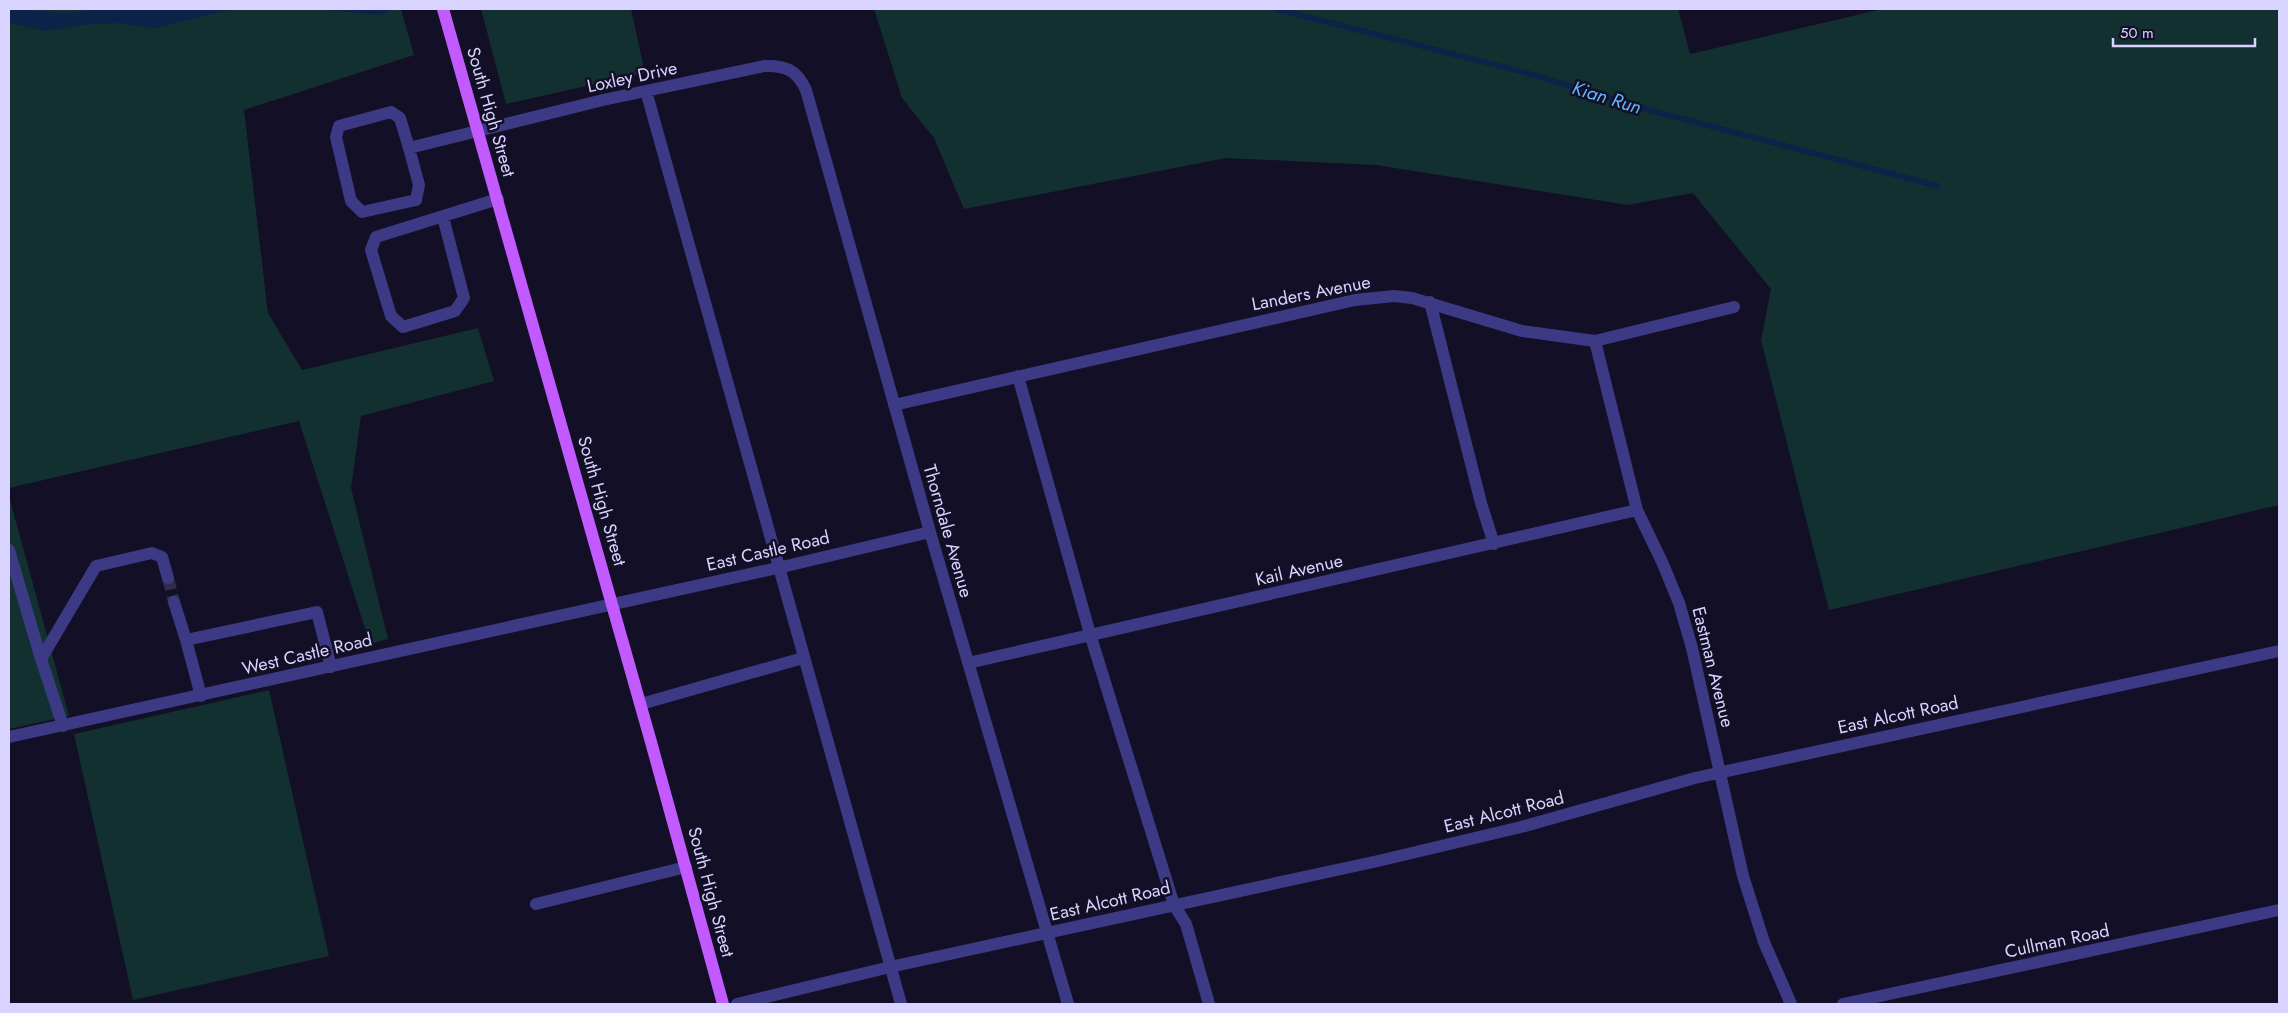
<svg xmlns="http://www.w3.org/2000/svg" width="2288" height="1013" font-family="Jost,sans-serif">
<rect width="100%" height="100%" fill="#130f26"/>
<path fill="#12302f" d="M 9,9 L 401,9 L 414,55 L 244,110 L 268,313 L 302,370 L 478,328 L 494,381 L 361,416 L 351,488 L 388,639 L 370,644 L 299,421 L 9,488 Z
M 481,9 L 631,9 L 645,73 L 506,104 Z
M 874,9 L 1678,9 L 1690,54 L 1882,9 L 2279,9 L 2279,505 L 1829,610 L 1761,340 L 1771,289 L 1693,193 L 1628,205 L 1376,165 L 1226,158 L 964,209 L 934,138 L 902,98 Z
M 9,496 L 69,716 L 9,729 Z
M 269,690 L 329,956 L 133,1000 L 74,734 Z"/>
<path fill="#0c2248" d="M 9,9 L 31,9 L 36,11 L 67,13 L 104,9 L 233,9 L 154,28 L 116,23 L 82,25 L 46,31 L 9,23 Z
M 316,9 L 394,9 L 379,15 Z"/>
<g fill="none" stroke-linecap="round" stroke-linejoin="round">
<path stroke="#0c2248" stroke-width="5.5" d="M 1276,9 L 1527,73 L 1649,110 L 1938,186"/>
<path stroke="#312d47" stroke-width="12" stroke-dasharray="12 6" stroke-linecap="butt" d="M 168,578 L 174,602"/>
<path stroke="#3d3a85" stroke-width="12" d="M 646,91 L 901,1004
M 409,148 L 419,185 L 416,200 L 362,212 L 351,201 L 336,137 L 339,126 L 391,112 L 400,118 L 409,148 L 603,100 L 764,66 C 785,65 797,70 806,90 L 930,532 L 1068,1004
M 443,217 L 464,298 L 455,311 L 403,327 L 391,316 L 371,250 L 376,237 L 498,199
M 1430,302 L 1481,503 L 1494,544
M 1595,341 L 1637,510 L 1663,564 L 1679,603 L 1692,648 L 1743,876 L 1764,942 L 1791,1004
M 1018,376 L 1090,634 L 1174,905 L 1186,924 L 1209,1004
M 894,405 L 1355,300 L 1394,296 L 1412,298 L 1522,331 L 1595,341 L 1734,307
M 9,550 L 41,659
M 174,602 L 186,640
M 968,663 L 1637,510
M 201,696 L 186,640 L 317,612 L 331,667
M 641,704 L 803,658
M 63,726 L 41,659 L 96,566 L 152,553 L 162,557 L 168,578
M 9,737 L 782,567 L 930,532
M 536,904 L 686,867
M 737,1004 L 890,967 L 1378,861 L 1521,827 L 1695,778 L 2279,651
M 1843,1004 L 2279,910"/>
<path stroke="#c25bff" stroke-width="12" d="M 443,9 L 651,742 L 723,1004"/>
</g>
<g text-anchor="middle" stroke-width="5" stroke-linejoin="round" paint-order="stroke">
<g font-size="18" fill="#d9d4ff" stroke="#130f26">
<text transform="translate(632 77) rotate(-12)" y="6">Loxley Drive</text>
<text transform="translate(491 112) rotate(74)" y="6">South High Street</text>
<text transform="translate(1311 293) rotate(-11)" y="6">Landers Avenue</text>
<text transform="translate(602 501) rotate(74)" y="6">South High Street</text>
<text transform="translate(948 531) rotate(74)" y="6">Thorndale Avenue</text>
<text transform="translate(768 551) rotate(-13)" y="6">East Castle Road</text>
<text transform="translate(1299 570) rotate(-13)" y="6">Kail Avenue</text>
<text transform="translate(307 654) rotate(-13)" y="6">West Castle Road</text>
<text transform="translate(1713 667) rotate(76)" y="6">Eastman Avenue</text>
<text transform="translate(1898 715) rotate(-12)" y="6">East Alcott Road</text>
<text transform="translate(1504 812) rotate(-14)" y="6">East Alcott Road</text>
<text transform="translate(711 892) rotate(75)" y="6">South High Street</text>
<text transform="translate(1110 901) rotate(-13)" y="6">East Alcott Road</text>
<text transform="translate(2057 941) rotate(-12)" y="6">Cullman Road</text>
</g>
<g font-size="19" font-style="italic" fill="#62b6ff" stroke="#130f26">
<text transform="translate(1607 97) rotate(17)" y="7">Kian Run</text>
</g>
</g>
<rect width="2288" height="1013" fill="none" stroke="#d9d4ff" stroke-width="20"/>
<path d="M2113 38v8h142v-8" fill="none" stroke="#d9d4ff" stroke-width="2.5"/>
<text x="2120" y="38" font-size="15" fill="#d9d4ff" stroke="#130f26" stroke-width="4" paint-order="stroke">50 m</text>
</svg>
